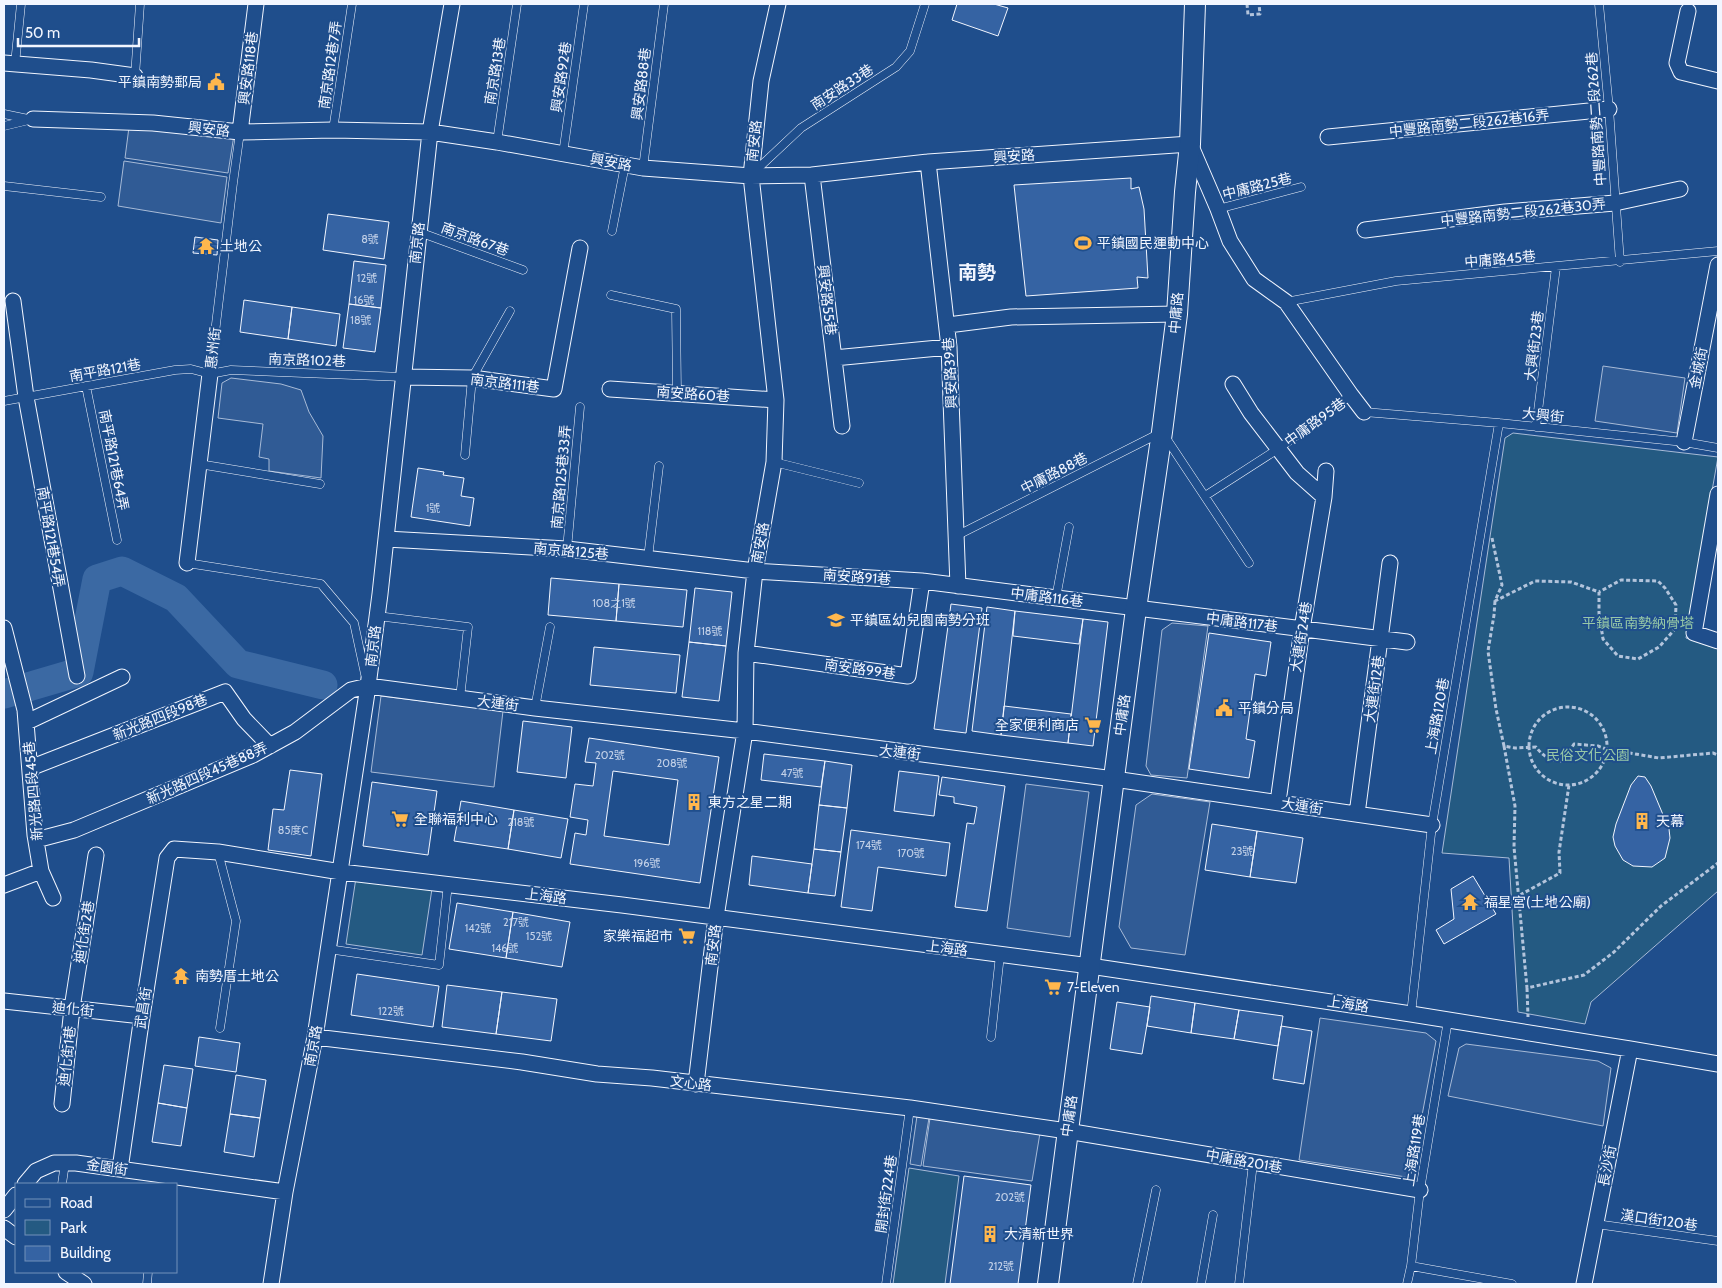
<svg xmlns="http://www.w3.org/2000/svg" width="1722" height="1288" font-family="Cabin,'Noto Sans TC',sans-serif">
<rect width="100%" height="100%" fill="#1f4e8c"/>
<path fill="#245a82" stroke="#a8bbd7" d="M 1513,433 L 1718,457 L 1686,638 L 1718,649 L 1718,891 L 1591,1002 L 1585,1024 L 1518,1012 L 1509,858 L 1442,853 L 1505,438 Z
M 357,871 L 433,882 L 422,955 L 346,944 Z
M 909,1168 L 959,1176 L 945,1284 L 893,1284 Z"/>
<path fill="#305b95" stroke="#a8bbd7" d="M 129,127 L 234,135 L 228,173 L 125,158 Z
M 124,161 L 227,177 L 221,223 L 118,206 Z
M 1603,366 L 1685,378 L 1677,433 L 1595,421 Z
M 231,378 L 281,384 L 301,390 L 309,412 L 323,436 L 321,478 L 269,471 L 269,459 L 259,457 L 263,424 L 218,418 L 222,383 Z
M 1172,623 L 1208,626 L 1187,778 L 1151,775 L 1146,766 L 1162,630 Z
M 381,696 L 503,711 L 494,787 L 371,772 Z
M 1026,784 L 1089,792 L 1070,937 L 1007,928 Z
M 1152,794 L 1210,802 L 1185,955 L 1131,948 L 1119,927 L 1136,805 Z
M 1320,1018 L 1426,1033 L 1436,1041 L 1411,1174 L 1406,1177 L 1299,1160 Z
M 1466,1044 L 1598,1061 L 1611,1068 L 1603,1126 L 1448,1096 L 1459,1048 Z
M 917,1116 L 929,1118 L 921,1166 L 910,1164 Z
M 930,1118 L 1040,1133 L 1032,1181 L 923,1166 Z"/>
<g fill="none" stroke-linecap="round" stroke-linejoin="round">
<path stroke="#3b69a3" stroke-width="29" d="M 4,694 L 79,672 L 97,579 L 122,571 L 176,598 L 238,664 L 323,685"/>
</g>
<path fill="#3563a3" stroke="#f2f6ff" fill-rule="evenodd" d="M 957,4 L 994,4 L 1008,8 L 998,36 L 952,20 Z
M 1131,178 L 1131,189 L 1139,187 L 1144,209 L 1148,278 L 1137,277 L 1138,288 L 1026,296 L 1014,185 Z
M 328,214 L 389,222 L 384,259 L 323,250 Z
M 195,237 L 218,240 L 217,255 L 193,253 Z
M 354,261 L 386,265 L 381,308 L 349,304 Z
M 244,300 L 292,307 L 288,339 L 240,332 Z
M 349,304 L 381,308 L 375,352 L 343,348 Z
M 292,307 L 340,314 L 336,346 L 288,339 Z
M 418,468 L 444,472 L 443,475 L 464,478 L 461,496 L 474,498 L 470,526 L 411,517 Z
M 551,578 L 619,584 L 616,621 L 548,615 Z
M 619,584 L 687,590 L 683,627 L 616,621 Z
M 695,588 L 732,592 L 726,646 L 689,642 Z
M 951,604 L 982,608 L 966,733 L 934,729 Z
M 987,607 L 1015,611 L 1001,735 L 972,731 Z
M 1015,611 L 1083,619 L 1079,644 L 1013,636 Z
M 1083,619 L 1108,622 L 1093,746 L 1068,743 Z
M 1209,633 L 1271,642 L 1266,676 L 1255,674 L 1246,739 L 1255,741 L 1249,778 L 1189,769 Z
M 689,642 L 726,646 L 719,701 L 682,697 Z
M 594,647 L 680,655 L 676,693 L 590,685 Z
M 1004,706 L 1071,714 L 1068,743 L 1001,735 Z
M 523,721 L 572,727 L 566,778 L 517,772 Z
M 589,738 L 719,757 L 700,883 L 570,864 L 575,833 L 586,835 L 588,820 L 570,817 L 575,784 L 593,786 L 596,763 L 585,762 ZM 613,771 L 678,780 L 669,845 L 604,836 Z
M 764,754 L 825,761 L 821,787 L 761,780 Z
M 825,761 L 852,765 L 847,808 L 819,805 Z
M 290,770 L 322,774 L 311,856 L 268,850 L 273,809 L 284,810 Z
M 899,771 L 939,776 L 934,816 L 894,811 Z
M 1638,776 L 1645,777 L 1651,786 L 1669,829 L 1670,838 L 1665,858 L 1652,867 L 1633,866 L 1623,860 L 1615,846 L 1613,837 L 1616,824 L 1631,785 Z
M 942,777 L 1005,786 L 987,911 L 955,907 L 967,823 L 974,824 L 977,807 L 954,803 L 954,797 L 939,795 Z
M 372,782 L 437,791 L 428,855 L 363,846 Z
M 461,801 L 514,810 L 508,849 L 454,841 Z
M 819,805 L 847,808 L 841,852 L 814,849 Z
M 514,810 L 568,819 L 561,858 L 508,849 Z
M 1212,824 L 1257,831 L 1250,877 L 1205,870 Z
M 851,830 L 950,843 L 946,876 L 878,867 L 872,911 L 841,907 Z
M 1257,831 L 1303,838 L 1296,883 L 1250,877 Z
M 814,849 L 841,852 L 835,896 L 808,893 Z
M 752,856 L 812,864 L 808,893 L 749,885 Z
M 1473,876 L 1496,914 L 1444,944 L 1436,930 L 1454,919 L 1451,889 Z
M 457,903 L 513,912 L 506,958 L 449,949 Z
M 513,912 L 570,922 L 562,967 L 506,958 Z
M 357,974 L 439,986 L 433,1027 L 351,1015 Z
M 447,985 L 502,992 L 496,1034 L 442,1027 Z
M 502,992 L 557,999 L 551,1041 L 496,1034 Z
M 1151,996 L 1195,1003 L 1191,1033 L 1147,1026 Z
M 1117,1002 L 1150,1007 L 1142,1054 L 1110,1049 Z
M 1195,1003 L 1239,1010 L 1234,1039 L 1191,1033 Z
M 1239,1010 L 1283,1016 L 1278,1046 L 1234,1039 Z
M 1281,1026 L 1312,1031 L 1304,1084 L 1273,1079 Z
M 199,1037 L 240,1043 L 236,1072 L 195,1066 Z
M 164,1065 L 193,1069 L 187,1108 L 158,1103 Z
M 236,1075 L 266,1080 L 260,1118 L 230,1114 Z
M 158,1103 L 187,1108 L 181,1146 L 152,1142 Z
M 230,1114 L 260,1118 L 254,1157 L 224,1152 Z
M 964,1176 L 1031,1185 L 1018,1284 L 950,1284 Z"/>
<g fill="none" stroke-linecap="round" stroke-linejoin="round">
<g stroke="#f2f6ff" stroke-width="9">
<path id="lane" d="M 1599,4 L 1609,109 L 1620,262
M 15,64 L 21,4
M 135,76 L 140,4
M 4,114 L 28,119
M 4,126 L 33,119
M 333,130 L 352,4
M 497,142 L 517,4
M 563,154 L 584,4
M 643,168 L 664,4
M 752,174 L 801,128 L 896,67 L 910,51 L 925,4
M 4,186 L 101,197
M 1218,209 L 1301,187
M 612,231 L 625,165
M 419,232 L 523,270
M 611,295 L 676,309 L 677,393
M 1286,302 L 1396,281 L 1718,251
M 210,374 L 233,183 L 240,132
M 86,386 L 117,540
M 4,401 L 175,370 L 191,369 L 210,374 L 231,370 L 403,377
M 1364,412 L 1499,423 L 1684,442 L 1718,448
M 1536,427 L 1556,267
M 465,455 L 472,378 L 510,311
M 774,462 L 859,483
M 199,464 L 320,484
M 1205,496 L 1278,449 L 1351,395
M 956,536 L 1162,432 L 1249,563
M 567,549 L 580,407
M 648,558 L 659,466
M 187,563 L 321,584 L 354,623 L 365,674
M 1056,598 L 1069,527
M 377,616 L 468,627 L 460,698
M 535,708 L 550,627
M 218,852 L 236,921 L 220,1028
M 328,949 L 439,965 L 448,884
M 1411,1014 L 1432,825 L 1499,423
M 991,1037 L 1000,955
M 62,1184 L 65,1163
M 1596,1224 L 1718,1241
M 1411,1266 L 1512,1284
M 147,1284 L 148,1272
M 886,1284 L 910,1108
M 1137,1284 L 1156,1190
M 1201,1284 L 1213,1215
M 1239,1284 L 1253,1163
M 1407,1284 L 1411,1266 L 1420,1190 L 1448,1020"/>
</g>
<g stroke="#f2f6ff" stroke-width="17">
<path id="street" d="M 1688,11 L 1677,63 L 1681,72 L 1718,81
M 4,63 L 91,70 L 135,76
M 33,119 L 153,123 L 240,132 L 333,130 L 430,132 L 497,142 L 643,168 L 751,176 L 812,175 L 928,162 L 1190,144 L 1218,209 L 1230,241 L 1254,279 L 1286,302 L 1351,395 L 1364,412
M 240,132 L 256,4
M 1328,137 L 1609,109
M 928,162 L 949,347 L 958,586
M 812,175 L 842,426
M 1365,230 L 1505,212 L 1615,203 L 1680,189
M 13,301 L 26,397 L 77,676
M 948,325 L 1011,317 L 1177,314
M 834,358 L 949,347
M 403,377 L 472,378 L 554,389 L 580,248
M 1233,384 L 1251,413 L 1297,473 L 1324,497
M 610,389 L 776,400
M 1684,442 L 1718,265
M 1718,494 L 1694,633 L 1718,641
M 386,539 L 567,549 L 755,571 L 922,581 L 1407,642
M 187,563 L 210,374
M 4,628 L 25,710 L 35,835 L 41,871 L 53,898
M 746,653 L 908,676 L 922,581
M 27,722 L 122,677
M 30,768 L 225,692 L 244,719 L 270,746
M 1278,802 L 1302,629 L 1324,497 L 1326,471
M 1357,814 L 1390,563
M 36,840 L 74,830 L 253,755 L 295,732 L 351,690 L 368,686 L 535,708 L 745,731 L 1114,779 L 1432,825
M 4,885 L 41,871
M 4,1001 L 142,1016
M 315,1037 L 522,1062 L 597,1074 L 652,1078 L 910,1108 L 1067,1131 L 1420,1190
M 696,1084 L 716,917 L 745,731 L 746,653 L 755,571 L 774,462 L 776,400 L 751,176 L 761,81 L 778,4
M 62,1104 L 72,1008 L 96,855
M 120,1169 L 142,1016 L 167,858 L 174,849 L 218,852 L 341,872 L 622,905 L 1090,966 L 1411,1014 L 1630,1049 L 1718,1064
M 25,1184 L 36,1171 L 54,1163 L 76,1163 L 285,1192
M 4,1210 L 16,1195
M 4,1228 L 16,1237
M 66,1272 L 84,1284
M 271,1284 L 285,1192 L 315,1037 L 368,686 L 380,594 L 430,132 L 452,4
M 1584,1284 L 1630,1049"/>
</g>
<g stroke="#f2f6ff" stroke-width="22">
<path id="secondary" d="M 1048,1284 L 1136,609 L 1162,432 L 1177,314 L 1185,192 L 1190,144 L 1195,4"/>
</g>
<path stroke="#b3c4dc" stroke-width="3" stroke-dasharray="4 2.5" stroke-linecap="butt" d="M 1247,4 L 1248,15 L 1260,14 L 1259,4
M 1492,538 L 1502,585 L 1495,601 L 1535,581 L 1571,582 L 1599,592 L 1599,613 L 1603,639 L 1618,656 L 1638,659 L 1659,647 L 1675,629 L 1676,605 L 1665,588 L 1658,581 L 1621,580 L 1599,592
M 1495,601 L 1494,615 L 1488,651 L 1496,709 L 1504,746 L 1515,748 L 1536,747 C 1543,756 1549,760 1561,761 L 1565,758 L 1574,744 L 1598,746 L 1606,749 L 1659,758 L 1713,753 L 1718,755
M1529 746a39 39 0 1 1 78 0a39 39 0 1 1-78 0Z
M 1504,746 L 1515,806 L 1514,847 L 1527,988 L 1584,975 L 1614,952 L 1661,906 L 1718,863
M 1520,895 L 1560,873 L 1559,852 L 1569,785
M 1527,988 L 1528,1017"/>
<use href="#lane" stroke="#1f4e8c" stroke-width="8"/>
<use href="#street" stroke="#1f4e8c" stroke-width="15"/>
<use href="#secondary" stroke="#1f4e8c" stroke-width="20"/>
</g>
<defs>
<g id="civic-bare" transform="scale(1.35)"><path d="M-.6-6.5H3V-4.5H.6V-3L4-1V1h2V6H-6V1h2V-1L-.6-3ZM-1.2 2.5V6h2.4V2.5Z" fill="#ffb74d" stroke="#1f4e8c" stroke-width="2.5" paint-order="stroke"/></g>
<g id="stadium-bare" transform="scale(1.35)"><path d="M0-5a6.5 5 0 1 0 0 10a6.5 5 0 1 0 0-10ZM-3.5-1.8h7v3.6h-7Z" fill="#ffb74d" stroke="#1f4e8c" stroke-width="2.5" paint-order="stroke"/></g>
<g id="temple-bare" transform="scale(1.35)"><path d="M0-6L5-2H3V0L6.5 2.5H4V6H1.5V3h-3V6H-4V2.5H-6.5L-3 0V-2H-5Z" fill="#ffb74d" stroke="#1f4e8c" stroke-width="2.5" paint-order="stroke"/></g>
<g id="school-bare" transform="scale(1.35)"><path d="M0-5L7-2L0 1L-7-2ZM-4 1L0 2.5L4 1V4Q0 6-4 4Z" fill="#ffb74d" stroke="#1f4e8c" stroke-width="2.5" paint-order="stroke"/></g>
<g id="supermarket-bare" transform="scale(1.35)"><path d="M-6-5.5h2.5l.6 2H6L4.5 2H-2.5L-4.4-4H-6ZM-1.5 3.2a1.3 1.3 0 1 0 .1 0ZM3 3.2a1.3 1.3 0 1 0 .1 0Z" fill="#ffb74d" stroke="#1f4e8c" stroke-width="2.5" paint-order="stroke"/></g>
<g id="building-bare" transform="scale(1.35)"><path d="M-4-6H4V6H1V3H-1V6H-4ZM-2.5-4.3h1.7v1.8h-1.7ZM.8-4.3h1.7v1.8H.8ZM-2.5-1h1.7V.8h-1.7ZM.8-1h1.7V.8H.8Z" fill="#ffb74d" stroke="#1f4e8c" stroke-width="2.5" paint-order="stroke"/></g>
</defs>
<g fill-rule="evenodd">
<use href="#civic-bare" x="216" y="82"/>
<use href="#stadium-bare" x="1083" y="243"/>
<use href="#temple-bare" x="206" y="246"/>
<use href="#school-bare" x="836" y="620"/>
<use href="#civic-bare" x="1224" y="708"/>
<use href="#supermarket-bare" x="1093" y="725"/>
<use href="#building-bare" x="694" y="802"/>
<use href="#supermarket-bare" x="400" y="819"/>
<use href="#building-bare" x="1642" y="821"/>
<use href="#temple-bare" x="1470" y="902"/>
<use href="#supermarket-bare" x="687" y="936"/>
<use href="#temple-bare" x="181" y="976"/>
<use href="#supermarket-bare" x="1053" y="987"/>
<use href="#building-bare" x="990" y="1234"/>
</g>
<g text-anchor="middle" stroke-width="4" stroke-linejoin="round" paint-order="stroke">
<g font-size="11" fill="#c3d1e8">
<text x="370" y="243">8號</text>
<text x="367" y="282">12號</text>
<text x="364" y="304">16號</text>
<text x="361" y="324">18號</text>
<text x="433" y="512">1號</text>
<text x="614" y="607">108之1號</text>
<text x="710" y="635">118號</text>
<text x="610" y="759">202號</text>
<text x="672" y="767">208號</text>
<text x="792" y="777">47號</text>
<text x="521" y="826">218號</text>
<text x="293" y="834">85度C</text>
<text x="869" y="849">174號</text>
<text x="1242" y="855">23號</text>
<text x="911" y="857">170號</text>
<text x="647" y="867">196號</text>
<text x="516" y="926">217號</text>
<text x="478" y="932">142號</text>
<text x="539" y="940">152號</text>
<text x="505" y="952">146號</text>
<text x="391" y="1015">122號</text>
<text x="1010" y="1201">202號</text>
<text x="1001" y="1270">212號</text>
</g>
<g font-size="14" fill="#f2f6ff" stroke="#1f4e8c">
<text transform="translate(330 65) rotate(-82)" y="5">南京路12巷7弄</text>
<text transform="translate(248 68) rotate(-83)" y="5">興安路118巷</text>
<text transform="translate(495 71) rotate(-81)" y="5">南京路13巷</text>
<text transform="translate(561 77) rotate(-82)" y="5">興安路92巷</text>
<text transform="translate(641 84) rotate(-83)" y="5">興安路88巷</text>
<text transform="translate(842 87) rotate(-33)" y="5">南安路33巷</text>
<text transform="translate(1596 119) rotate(-94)" y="5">中豐路南勢二段262巷</text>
<text transform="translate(1469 123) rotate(-6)" y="5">中豐路南勢二段262巷16弄</text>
<text transform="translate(209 129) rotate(6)" y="5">興安路</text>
<text transform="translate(754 141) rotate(-84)" y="5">南安路</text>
<text transform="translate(1014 156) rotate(-4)" y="5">興安路</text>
<text transform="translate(611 162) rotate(10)" y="5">興安路</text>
<text transform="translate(1257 186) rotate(-14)" y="5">中庸路25巷</text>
<text transform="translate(1523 212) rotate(-6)" y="5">中豐路南勢二段262巷30弄</text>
<text transform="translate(475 239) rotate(20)" y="5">南京路67巷</text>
<text transform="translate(417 243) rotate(-84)" y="5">南京路</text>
<text transform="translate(1500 259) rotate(-5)" y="5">中庸路45巷</text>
<text transform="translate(827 300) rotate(83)" y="5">興安路55巷</text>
<text transform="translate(1176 313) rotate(-85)" y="5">中庸路</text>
<text transform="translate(1534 346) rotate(-83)" y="5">大興街23巷</text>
<text transform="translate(213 348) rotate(-83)" y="5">惠州街</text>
<text transform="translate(307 360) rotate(2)" y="5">南京路102巷</text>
<text transform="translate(1698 368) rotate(-79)" y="5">金城街</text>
<text transform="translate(105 370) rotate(-10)" y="5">南平路121巷</text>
<text transform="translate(950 373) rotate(-93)" y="5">興安路39巷</text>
<text transform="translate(505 383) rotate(7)" y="5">南京路111巷</text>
<text transform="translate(693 394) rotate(4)" y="5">南安路60巷</text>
<text transform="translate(1543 415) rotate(6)" y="5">大興街</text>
<text transform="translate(1315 422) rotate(-36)" y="5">中庸路95巷</text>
<text transform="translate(114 460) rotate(79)" y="5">南平路121巷64弄</text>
<text transform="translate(1054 473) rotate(-27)" y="5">中庸路88巷</text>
<text transform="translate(561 477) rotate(-85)" y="5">南京路125巷33弄</text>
<text transform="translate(51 537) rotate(80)" y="5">南平路121巷54弄</text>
<text transform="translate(760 543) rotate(-80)" y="5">南安路</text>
<text transform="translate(571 551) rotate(5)" y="5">南京路125巷</text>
<text transform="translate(857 577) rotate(4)" y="5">南安路91巷</text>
<text transform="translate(1047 597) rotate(7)" y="5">中庸路116巷</text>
<text transform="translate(1242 622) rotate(7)" y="5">中庸路117巷</text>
<text transform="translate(1301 637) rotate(-81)" y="5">大連街24巷</text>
<text transform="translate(373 646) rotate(-83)" y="5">南京路</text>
<text transform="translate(860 669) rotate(8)" y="5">南安路99巷</text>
<text transform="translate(1374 689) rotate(-82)" y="5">大連街12巷</text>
<text transform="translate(498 703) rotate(7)" y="5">大連街</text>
<text transform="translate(1122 715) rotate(-82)" y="5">中庸路</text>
<text transform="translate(1437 716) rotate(-80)" y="5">上海路120巷</text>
<text transform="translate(160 717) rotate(-22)" y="5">新光路四段98巷</text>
<text transform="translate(900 752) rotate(7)" y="5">大連街</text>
<text transform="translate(207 773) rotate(-24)" y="5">新光路四段45巷88弄</text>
<text transform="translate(33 791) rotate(-95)" y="5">新光路四段45巷</text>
<text transform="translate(1302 806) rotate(9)" y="5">大連街</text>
<text transform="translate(546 896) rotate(7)" y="5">上海路</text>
<text transform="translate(84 932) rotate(-81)" y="5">迪化街2巷</text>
<text transform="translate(713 945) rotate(-83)" y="5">南安路</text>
<text transform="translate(947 948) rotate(7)" y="5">上海路</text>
<text transform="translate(1348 1004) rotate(8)" y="5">上海路</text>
<text transform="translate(143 1008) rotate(-81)" y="5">武昌街</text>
<text transform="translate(73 1009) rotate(6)" y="5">迪化街</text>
<text transform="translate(313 1046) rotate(-80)" y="5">南京路</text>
<text transform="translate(67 1056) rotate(-84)" y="5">迪化街1巷</text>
<text transform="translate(691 1083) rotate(7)" y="5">文心路</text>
<text transform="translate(1069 1116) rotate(-82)" y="5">中庸路</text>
<text transform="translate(1414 1150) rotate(-81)" y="5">上海路119巷</text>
<text transform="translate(1244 1161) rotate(10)" y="5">中庸路201巷</text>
<text transform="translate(1607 1166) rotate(-79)" y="5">長沙街</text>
<text transform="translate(107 1167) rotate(8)" y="5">金園街</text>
<text transform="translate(886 1194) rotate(-82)" y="5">開封街224巷</text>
<text transform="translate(1659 1220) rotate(8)" y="5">漢口街120巷</text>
</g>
<g font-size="14" fill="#f2f6ff" stroke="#1f4e8c" text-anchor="start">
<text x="202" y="87" text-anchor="end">平鎮南勢郵局</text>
<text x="1097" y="248">平鎮國民運動中心</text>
<text x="220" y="251">土地公</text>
<text x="850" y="625">平鎮區幼兒園南勢分班</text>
<text x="1238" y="713">平鎮分局</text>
<text x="1079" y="730" text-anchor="end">全家便利商店</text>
<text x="708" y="807">東方之星二期</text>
<text x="414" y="824">全聯福利中心</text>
<text x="1656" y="826">天幕</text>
<text x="1484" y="907">福星宮(土地公廟)</text>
<text x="673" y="941" text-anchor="end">家樂福超市</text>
<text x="195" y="981">南勢厝土地公</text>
<text x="1067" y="992">7-Eleven</text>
<text x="1004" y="1239">大清新世界</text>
</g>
<g font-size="14" fill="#97c8a6" stroke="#1f4e8c">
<text x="1638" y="628">平鎮區南勢納骨塔</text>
<text x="1588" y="760">民俗文化公園</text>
</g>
<g font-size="19" font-weight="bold" fill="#f2f6ff" stroke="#1f4e8c">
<text x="977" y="279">南勢</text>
</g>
</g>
<rect width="1722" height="1288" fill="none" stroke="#f2f6ff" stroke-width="10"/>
<rect x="15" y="1183" width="162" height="90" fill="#1f4e8c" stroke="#7391ba"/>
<rect x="25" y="1199" width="25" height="8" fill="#1f4e8c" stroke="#7391ba"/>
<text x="60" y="1208" font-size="15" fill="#f2f6ff">Road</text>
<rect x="25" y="1220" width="25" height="15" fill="#245a82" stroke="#7391ba"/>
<text x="60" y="1233" font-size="15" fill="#f2f6ff">Park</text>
<rect x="25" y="1246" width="25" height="15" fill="#3563a3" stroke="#7391ba"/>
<text x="60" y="1258" font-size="15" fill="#f2f6ff">Building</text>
<path d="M18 38v8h121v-8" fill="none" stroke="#f2f6ff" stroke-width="2.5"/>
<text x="25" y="38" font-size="15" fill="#f2f6ff" stroke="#1f4e8c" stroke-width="4" paint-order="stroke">50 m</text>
</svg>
